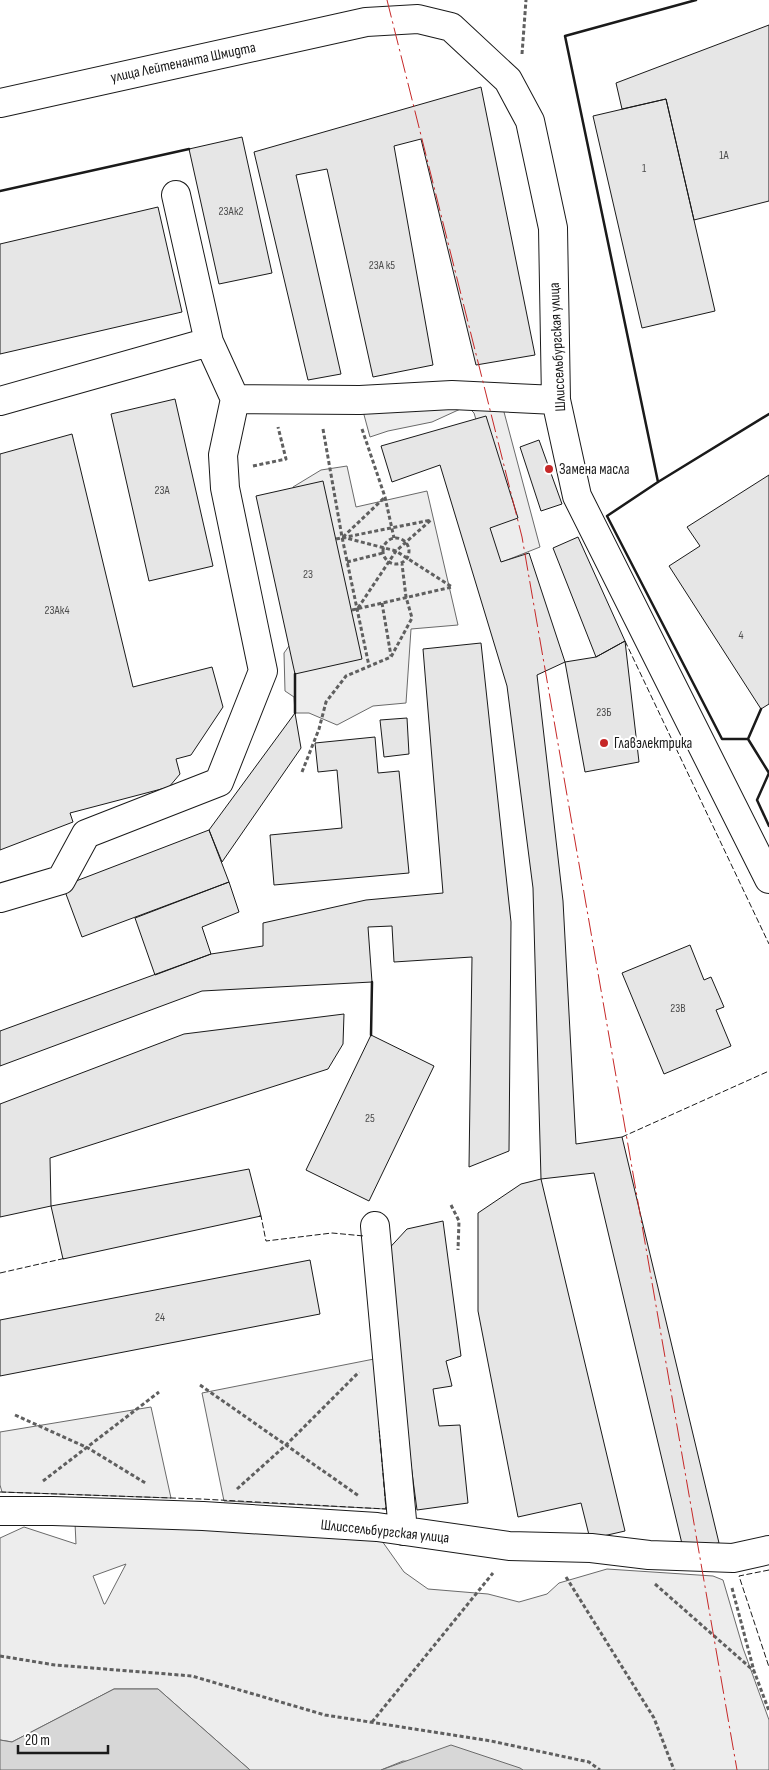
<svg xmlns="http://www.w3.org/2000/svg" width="769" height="1770" font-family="'Sofia Sans Condensed',sans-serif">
<rect width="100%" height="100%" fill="#fff"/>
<path fill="#ededed" stroke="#6a6a6a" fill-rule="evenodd" d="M 500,397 L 540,547 L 492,566 L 473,502 L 497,489 L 474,413 L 467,406 L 432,422 L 388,431 L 370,437 L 360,400 Z
M 347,466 L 356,507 L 427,491 L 458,625 L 411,629 L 406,703 L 373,706 L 337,725 L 309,713 L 295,713 L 294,697 L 285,691 L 284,653 L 289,646 L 326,637 L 293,487 L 321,470 Z
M 374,1359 L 386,1509 L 224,1501 L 202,1393 Z
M 151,1407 L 171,1498 L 2,1492 L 0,1485 L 0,1432 Z
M 101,1522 L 382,1541 L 404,1572 L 428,1589 L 488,1594 L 519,1602 L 547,1594 L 559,1583 L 607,1569 L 713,1576 L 723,1580 L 743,1648 L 769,1720 L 769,1770 L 517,1770 L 403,1761 L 381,1770 L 250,1770 L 158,1689 L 114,1689 L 12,1742 L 0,1740 L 0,1538 L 24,1527 L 76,1544 L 75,1523 ZM 126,1564 L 105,1604 L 104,1604 L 93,1576 Z"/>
<path fill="#d7d7d7" stroke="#6a6a6a" d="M 114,1689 L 158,1689 L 250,1770 L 0,1770 L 0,1740 L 12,1742 Z
M 451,1745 L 520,1768 L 523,1770 L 381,1770 Z"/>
<path fill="#e6e6e6" stroke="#1a1a1a" d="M 769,25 L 769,201 L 694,220 L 666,99 L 622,109 L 616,83 Z
M 481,87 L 535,355 L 476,365 L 421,139 L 394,146 L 433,365 L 373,377 L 327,169 L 296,175 L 341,374 L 308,380 L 254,152 Z
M 666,99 L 715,311 L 642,328 L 593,116 Z
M 242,137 L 272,273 L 219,284 L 189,149 Z
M 158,207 L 182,312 L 0,354 L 0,244 Z
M 175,399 L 213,566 L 149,581 L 111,414 Z
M 486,416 L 518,518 L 490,528 L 501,562 L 529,553 L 565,662 L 537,675 L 563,901 L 576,1144 L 622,1137 L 719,1543 L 683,1548 L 594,1173 L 541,1179 L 533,888 L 507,686 L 440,465 L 392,482 L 381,446 Z
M 72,434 L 133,687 L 212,667 L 223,707 L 191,755 L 176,759 L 180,774 L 169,787 L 70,813 L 73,822 L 0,850 L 0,454 Z
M 539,440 L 562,504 L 541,511 L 520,447 Z
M 769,475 L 769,704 L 761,709 L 669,566 L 700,546 L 687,527 Z
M 323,481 L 362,659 L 295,674 L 256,496 Z
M 578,537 L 625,641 L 596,657 L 553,548 Z
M 625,641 L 639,762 L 585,772 L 565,662 L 596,657 Z
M 481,643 L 511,922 L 509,1151 L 469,1167 L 472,957 L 394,962 L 392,926 L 368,927 L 372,982 L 202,991 L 0,1066 L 0,1031 L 211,954 L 263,946 L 263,923 L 366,900 L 443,893 L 423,649 Z
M 295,713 L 301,748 L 222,862 L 209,830 Z
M 407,718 L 409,754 L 384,757 L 380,720 Z
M 375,737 L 378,773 L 399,771 L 409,873 L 274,885 L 270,835 L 342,828 L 337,770 L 318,772 L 315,743 Z
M 209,830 L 229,882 L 82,937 L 63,886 Z
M 229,882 L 239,912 L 202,927 L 211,954 L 155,975 L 135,918 Z
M 690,945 L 704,980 L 711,977 L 724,1007 L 716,1010 L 731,1046 L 664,1074 L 622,973 Z
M 344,1014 L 343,1044 L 328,1069 L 50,1158 L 51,1206 L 0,1217 L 0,1104 L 184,1034 Z
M 371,1035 L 434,1066 L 369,1201 L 306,1170 Z
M 249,1169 L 261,1216 L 63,1259 L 51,1206 Z
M 541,1179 L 625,1531 L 590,1539 L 581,1503 L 518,1517 L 478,1311 L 478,1213 L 521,1184 Z
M 443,1221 L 461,1356 L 446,1361 L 452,1386 L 433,1389 L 439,1426 L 460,1425 L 468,1503 L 417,1510 L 383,1255 L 407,1229 Z
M 310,1260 L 320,1314 L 0,1376 L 0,1320 Z"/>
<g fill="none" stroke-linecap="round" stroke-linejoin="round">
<g stroke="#1a1a1a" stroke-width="30">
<path id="minor" d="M 0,103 L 366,22 L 418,19 L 451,27 L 508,80 L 530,121 L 553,228 L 556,400 L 577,496 L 769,879
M 176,195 L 209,342
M 235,399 L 360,400 L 452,395 L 556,400
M 0,401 L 209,342 L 235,399 L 223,455 L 225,488 L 263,671 L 219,782 L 86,834 L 61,880 L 0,898
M 375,1226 L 403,1531
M 0,1511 L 53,1511 L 203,1516 L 377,1527 L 509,1546 L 591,1548 L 649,1555 L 733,1558 L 769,1550"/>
</g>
<path stroke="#5f5f5f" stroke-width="3" stroke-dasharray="4 2.5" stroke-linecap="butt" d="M 522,54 L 526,0
M 323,429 L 342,537 L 369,666
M 362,429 L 385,497 L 394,538
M 253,466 L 286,459 L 278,427
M 342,537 L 396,551 L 452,587
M 343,537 L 385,497
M383 551a13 13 0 1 1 26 0a13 13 0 1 1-26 0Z
M 336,539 L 431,520
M 347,562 L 383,553
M 382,603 L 391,656
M 358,608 L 396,551 L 432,519
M 352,610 L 452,587
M 302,772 L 319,729 L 326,702 L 346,676 L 391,657 L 412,618 L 406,597 L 402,564
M 451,1205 L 459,1221 L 458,1250
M 200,1385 L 359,1496
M 15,1415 L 88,1448 L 147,1484
M 43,1481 L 159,1392
M 237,1489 L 286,1445 L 359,1372
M 566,1577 L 654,1718 L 674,1770
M 655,1584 L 754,1671
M 732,1588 L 754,1671 L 769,1711
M 0,1656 L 55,1665 L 192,1676 L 325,1715 L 491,1741 L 589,1762 L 600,1770
M 372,1722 L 493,1573"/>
<use href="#minor" stroke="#fff" stroke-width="28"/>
<path stroke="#1a1a1a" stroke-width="1" stroke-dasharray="6 2.5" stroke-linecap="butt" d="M 625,641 L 769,944
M 622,1137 L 769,1071
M 259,1216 L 261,1216 L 266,1241 L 332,1233 L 364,1236
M 0,1273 L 66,1258
M 0,1492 L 201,1499 L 386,1509 L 379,1428
M 769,1570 L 739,1576 L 769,1667"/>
<path stroke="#1a1a1a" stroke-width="2.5" d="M 0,191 L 189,149
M 658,482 L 565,36 L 696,0
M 295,674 L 295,713
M 748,739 L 722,739 L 607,516 L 658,482 L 769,414
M 748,739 L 769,773 L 757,800 L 769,826
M 748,739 L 761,709
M 371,1035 L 372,982"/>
<path stroke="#c62828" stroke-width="1" stroke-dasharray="18 4 2.5 4" stroke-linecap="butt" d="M 387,0 L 522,537 L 737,1770"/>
</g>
<g fill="#c62828" stroke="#fff" stroke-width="2">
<circle cx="549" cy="469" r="5"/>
<circle cx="604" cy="743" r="5"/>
</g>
<g text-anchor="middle" stroke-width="4" stroke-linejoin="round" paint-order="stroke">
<g font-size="12" fill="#4d4d4d">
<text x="724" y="159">1А</text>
<text x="644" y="172">1</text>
<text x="231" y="215">23Ак2</text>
<text x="382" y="269">23А к5</text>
<text x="162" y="494">23А</text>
<text x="308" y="578">23</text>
<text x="57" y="614">23Ак4</text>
<text x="741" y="639">4</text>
<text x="604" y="716">23Б</text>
<text x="678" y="1012">23В</text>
<text x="370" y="1122">25</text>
<text x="160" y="1321">24</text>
</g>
<g font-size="15" fill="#1a1a1a" stroke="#fff">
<text transform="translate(183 62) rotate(-12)" y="5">улица Лейтенанта Шмидта</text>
<text transform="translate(557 347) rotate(-93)" y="5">Шлиссельбургская улица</text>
<text transform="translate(385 1531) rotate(6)" y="5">Шлиссельбургская улица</text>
</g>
<g font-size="15" fill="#1a1a1a" stroke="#fff" text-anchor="start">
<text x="559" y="474">Замена масла</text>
<text x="614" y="748">Главэлектрика</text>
</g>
</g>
<path d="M18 1745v8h90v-8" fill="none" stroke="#1a1a1a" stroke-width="2.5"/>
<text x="25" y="1745" font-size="15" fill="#1a1a1a" stroke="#ffffff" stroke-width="4" paint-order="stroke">20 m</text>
</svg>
